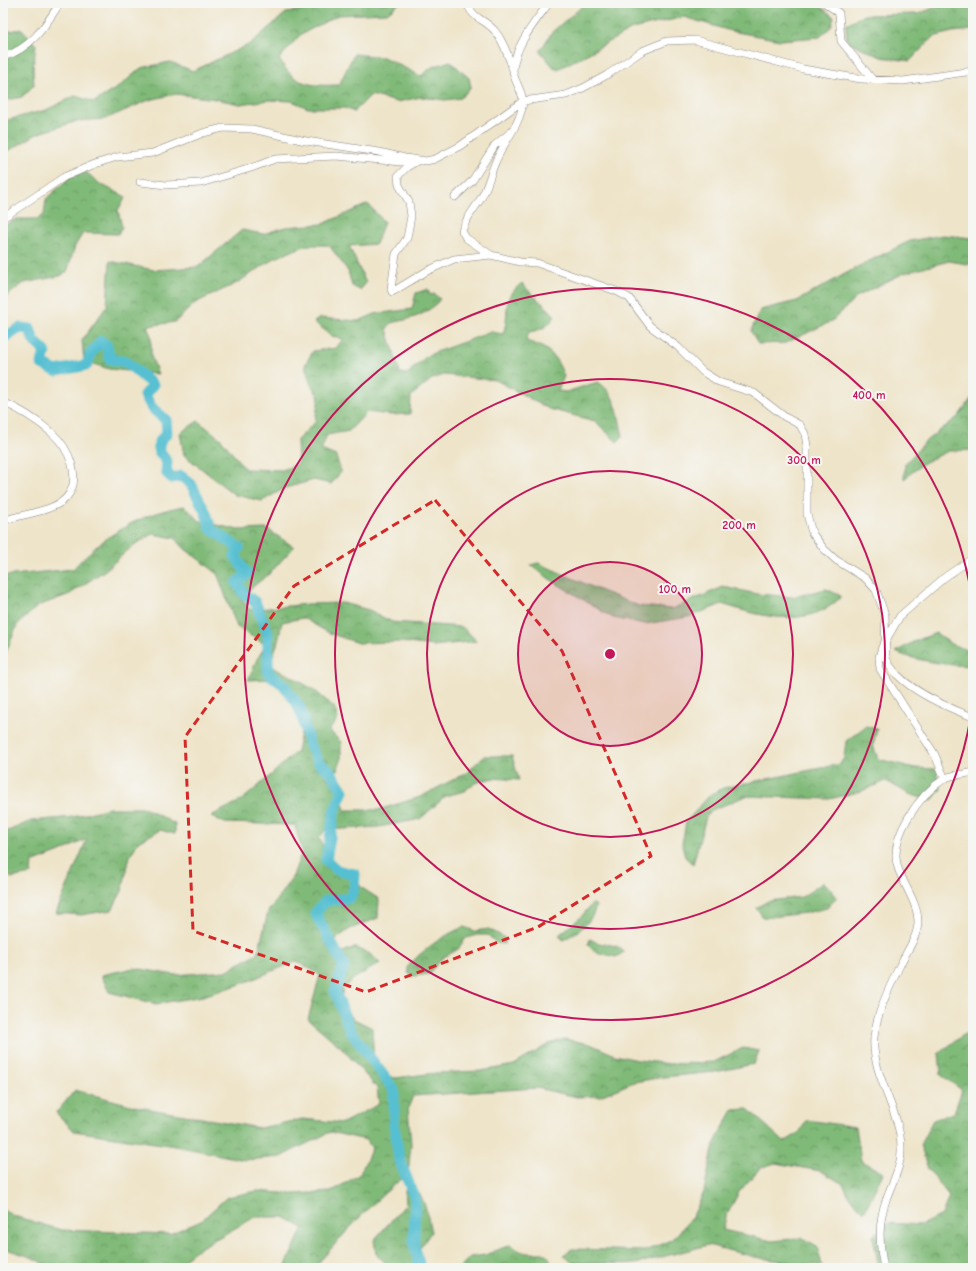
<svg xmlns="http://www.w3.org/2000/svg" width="976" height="1271" font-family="'Comic Neue',sans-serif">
<defs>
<pattern id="forest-crowns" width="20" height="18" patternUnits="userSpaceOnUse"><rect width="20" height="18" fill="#80ba78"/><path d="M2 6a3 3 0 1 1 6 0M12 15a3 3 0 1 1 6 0" fill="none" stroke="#689764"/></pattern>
</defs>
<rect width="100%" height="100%" fill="#f6f6f2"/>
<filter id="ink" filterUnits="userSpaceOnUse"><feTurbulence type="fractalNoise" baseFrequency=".025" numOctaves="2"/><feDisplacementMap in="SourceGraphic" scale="8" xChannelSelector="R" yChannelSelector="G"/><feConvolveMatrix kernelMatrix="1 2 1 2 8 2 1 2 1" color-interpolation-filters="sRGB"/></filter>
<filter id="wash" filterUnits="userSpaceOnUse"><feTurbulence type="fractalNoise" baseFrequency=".012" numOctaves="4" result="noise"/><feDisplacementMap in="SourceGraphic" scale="16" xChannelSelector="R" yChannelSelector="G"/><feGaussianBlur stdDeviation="0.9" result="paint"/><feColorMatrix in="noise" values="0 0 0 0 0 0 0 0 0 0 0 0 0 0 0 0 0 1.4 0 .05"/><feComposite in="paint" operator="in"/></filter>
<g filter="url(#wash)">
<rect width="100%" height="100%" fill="#eee4c9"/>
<path fill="url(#forest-crowns)" stroke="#516e5a" d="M 313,3 L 400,3 L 387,13 L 338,15 L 300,35 L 279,59 C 295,86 310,86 339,85 L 354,54 L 383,57 L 421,76 L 432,67 L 450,61 L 469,78 L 471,87 L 461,98 L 445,100 L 421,97 L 397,102 L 371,95 L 354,112 L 345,108 L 308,108 L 292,101 L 270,100 L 240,104 L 216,99 L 176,94 L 149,100 L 105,119 L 77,121 L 37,134 L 3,154 L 3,121 L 46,110 L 75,96 L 94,102 L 120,86 L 141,68 L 170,62 L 193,71 L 250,44 L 286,13 L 305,9 Z
M 586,3 L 816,3 L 834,17 L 831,27 L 820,37 L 780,40 L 731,31 L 684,17 L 632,29 L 591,52 L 556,70 L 540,51 L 552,32 Z
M 941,5 L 973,5 L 973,30 L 952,32 L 933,37 L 910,61 L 881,57 L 847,41 L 846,24 L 864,15 L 918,14 Z
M 22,29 L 36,45 L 33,68 L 34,85 L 22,97 L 3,101 L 3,32 Z
M 86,172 L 100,184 L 126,197 L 118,210 L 122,227 L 118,234 L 83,233 L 75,246 L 67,272 L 60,276 L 24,283 L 4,298 L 3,303 L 3,226 L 17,219 L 37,219 L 44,215 L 46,199 L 70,177 Z
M 368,204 L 384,222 L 376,244 L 349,246 L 366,283 L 360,290 L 352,286 L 348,271 L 329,245 L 307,245 L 275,258 L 237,283 L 195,303 L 175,322 L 147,326 L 151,336 L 151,356 L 158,374 L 109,369 L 84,361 L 82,340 L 107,306 L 110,261 L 154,270 L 198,267 L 242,230 L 263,234 L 285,227 L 323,224 Z
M 943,235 L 973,238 L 973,265 L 949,261 L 904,273 L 858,296 L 832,321 L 786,343 L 758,344 L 751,331 L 760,310 L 797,301 L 859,266 L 910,241 Z
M 522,283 C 532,296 545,304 555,316 C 548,327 541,330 529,332 L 526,341 C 549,348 555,354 564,376 L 558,391 L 566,392 L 598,382 C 617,394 618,416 623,436 L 617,442 L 595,421 L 549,409 L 496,380 L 444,375 L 432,379 L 411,396 L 410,414 L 391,415 L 367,412 L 349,431 L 327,435 L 321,450 L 336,456 L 341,472 L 331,484 L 314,480 L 285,488 L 262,501 L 235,495 L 184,455 L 180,433 L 198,421 L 221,439 L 245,469 L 282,470 L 298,464 L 297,440 L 315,422 L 319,397 L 310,383 L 305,365 L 313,351 L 336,348 L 343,339 L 332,336 L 314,322 L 320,318 L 359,321 L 375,314 L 412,309 L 416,293 L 428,289 L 430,295 L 434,294 L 440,299 C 427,316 410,319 391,323 L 387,329 L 400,373 L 407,374 L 428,355 L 491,332 L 503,334 C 511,312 500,300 522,283 Z
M 973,396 L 973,450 L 948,451 L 922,464 L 904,479 L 905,464 L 927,440 L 958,417 Z
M 184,506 L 200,521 L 239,530 L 267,529 L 294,547 L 270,573 L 250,589 L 236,592 L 250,610 L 307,604 L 343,603 L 369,610 L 392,622 L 462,627 L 477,641 L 433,646 L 400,642 L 358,643 L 329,633 L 303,618 L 282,622 L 278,642 L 269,666 L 293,677 L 314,690 L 334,707 L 338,719 L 329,730 L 341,742 L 341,761 L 332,780 L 339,791 L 345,810 L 378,810 L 420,797 L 466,773 L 484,756 L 512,756 L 519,780 L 493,778 L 475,783 L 464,791 L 446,796 L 420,819 L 379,827 L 325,830 L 319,838 L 333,864 L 347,869 L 362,888 L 379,899 L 378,918 L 350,929 L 326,946 L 338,954 L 355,947 L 370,954 L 380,963 L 355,978 L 343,988 L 340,1005 L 354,1019 L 372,1028 L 374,1062 L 382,1074 L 395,1078 L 435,1073 L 481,1071 L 514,1065 L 549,1044 L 564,1039 L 590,1044 L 615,1055 L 638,1060 L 670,1064 L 714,1062 L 743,1048 L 759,1051 L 754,1064 L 715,1072 L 664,1077 L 634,1082 L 600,1096 L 577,1097 L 537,1088 L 413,1096 L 408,1108 L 411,1144 L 408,1174 C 372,1201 344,1234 314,1268 L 285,1267 L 303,1228 L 284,1217 L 255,1217 L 196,1250 L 174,1268 L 52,1268 L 31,1257 L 3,1248 L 3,1210 L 14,1216 L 61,1230 L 170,1234 L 203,1219 L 227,1197 L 257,1191 L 295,1194 L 331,1192 L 360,1174 L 372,1148 L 366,1140 L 330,1132 L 280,1157 L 245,1160 L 175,1146 L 74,1131 L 56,1113 L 75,1090 L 138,1107 L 260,1128 L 302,1119 L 343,1123 L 379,1104 L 377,1088 L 341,1047 L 308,1019 L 320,975 L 297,961 L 241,984 L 203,996 L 156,1004 L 109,992 L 101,975 L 134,968 L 175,975 L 226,971 L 258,953 L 268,912 L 293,876 L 302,851 L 295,825 L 225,823 L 211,816 L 242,800 L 271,775 L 297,751 L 302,728 L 289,696 L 273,679 L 248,680 L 257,659 L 266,645 L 237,627 L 217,573 L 185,549 L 175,538 L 153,534 L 134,545 L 104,571 L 70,594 L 38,606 L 17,625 L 3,660 L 3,576 L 73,569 C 104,535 139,514 184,506 Z
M 538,563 L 599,590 L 639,606 L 672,609 L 723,587 L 758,594 L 793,597 L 826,589 L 841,596 C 838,601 834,603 830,606 C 798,627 755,615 722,604 L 689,617 L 645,624 L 613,618 L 551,580 L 531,565 Z
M 936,633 L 951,644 L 967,650 L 973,645 L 973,665 C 959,668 908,659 896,652 L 913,642 Z
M 866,726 L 877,729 L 873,745 L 878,759 L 915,768 L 936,769 L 941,789 L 931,801 L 909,794 L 886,781 L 859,792 L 829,799 L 746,796 L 712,810 L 706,817 L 693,864 L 685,857 L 682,844 L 686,822 L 710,795 L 723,788 L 840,764 L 844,758 L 846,741 Z
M 109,808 L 145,808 L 175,824 L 175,834 L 160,830 L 138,842 L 130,856 L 122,891 L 112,910 L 81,915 L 56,913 L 87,839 L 60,852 L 32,863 L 31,874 L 11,878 L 3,871 L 3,833 L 31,821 L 73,817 Z
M 824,882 L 837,897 L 827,908 L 805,913 L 764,918 L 756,908 L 768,901 L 802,897 Z
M 593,903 L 596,906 C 592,923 578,932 563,940 L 559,935 L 581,917 Z
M 464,927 L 475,931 L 489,929 L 505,938 L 504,944 L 496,943 L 488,935 L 477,935 L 466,938 L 457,950 L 442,958 L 429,974 L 414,976 L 408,973 L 408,966 C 423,950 443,935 464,927 Z
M 590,939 C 593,940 596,943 599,943 C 610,946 617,943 624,952 L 616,957 L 595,952 L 588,945 Z
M 973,1028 L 973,1268 L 879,1268 L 873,1236 L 888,1223 L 921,1225 L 942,1215 L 949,1196 L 928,1169 L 920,1145 L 933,1120 L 954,1113 L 962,1090 L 941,1075 L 939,1053 Z
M 748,1109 L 784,1142 L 799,1133 L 807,1120 L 856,1127 L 861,1161 L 883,1173 L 864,1212 L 851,1199 L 843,1184 L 821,1171 L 775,1163 L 760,1168 L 739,1192 L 726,1217 L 723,1230 L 772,1241 L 802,1238 L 817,1246 L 822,1265 L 806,1265 L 755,1257 L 708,1245 L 635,1264 L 573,1263 L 563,1255 L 572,1249 L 645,1251 L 673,1239 L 693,1216 L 704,1192 L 714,1144 L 733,1110 Z
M 407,1184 C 426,1192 427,1215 431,1232 L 414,1257 L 420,1268 L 391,1268 L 376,1254 L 374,1240 L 406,1204 L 405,1191 Z
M 510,1245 C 515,1248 522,1253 528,1253 C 540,1254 546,1249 551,1262 L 519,1268 L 459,1268 L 470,1257 L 485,1255 Z"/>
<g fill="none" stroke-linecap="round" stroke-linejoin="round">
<path stroke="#56c0d2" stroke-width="11" d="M 3,338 L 20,328 L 30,329 L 34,341 L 45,351 L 42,364 L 56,371 L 87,365 L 91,353 L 101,341 L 107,346 L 110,359 L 126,362 L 153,385 L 145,395 L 152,408 L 166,420 L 167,433 L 159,442 L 159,451 L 167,462 L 166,472 L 172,478 L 181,476 L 191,484 L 206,513 L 211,529 L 239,548 L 235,556 L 247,574 L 237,583 L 244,594 L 255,602 L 268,633 L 268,673 L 284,685 L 300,708 L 309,744 L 319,763 L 330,771 L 343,791 L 335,809 L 326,860 L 337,870 L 355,874 L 354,889 L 350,898 L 326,901 L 315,913 L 344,966 L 335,991 L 350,1030 L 394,1090 L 394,1125 L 399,1159 L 415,1198 L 414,1244 L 420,1268"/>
</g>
</g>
<g filter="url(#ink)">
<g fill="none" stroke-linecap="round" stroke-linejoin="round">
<g stroke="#888382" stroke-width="8">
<path id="minor" d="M 467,3 C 473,20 484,18 495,31 C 504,42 508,56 513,70
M 825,3 L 839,13 L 841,41 L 873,80
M 3,57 C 31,49 45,26 60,3
M 419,160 L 407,167 L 398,176 L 399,185 L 409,202 L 411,216 L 407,238 L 396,254 L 391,289 L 392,292 L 427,271 L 454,259 L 491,255 L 520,262 L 537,263 L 616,291 L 629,298 L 650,326 L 678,347 L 703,372 L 719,382 L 754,393 L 785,417 L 800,425 L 805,434 L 807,446 L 807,514 L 812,533 L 824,549 L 836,560 L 865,578 L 876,590 L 885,615 L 886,658 C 897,686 946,707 973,717
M 140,182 L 166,185 L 201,183 L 251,168 L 275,159 L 336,156 L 413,163
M 455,197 L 472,181 L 495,145 L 511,132
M 3,218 L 64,177 L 95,164 L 117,157 L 153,153 L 203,133 L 223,128 L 252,129 L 306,141 L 379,152 L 405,158 L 426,161 L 435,159 L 460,146 L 523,101 L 566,95 L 583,88 L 607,75 L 642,51 L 667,41 L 695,40 L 803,69 L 861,79 L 903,81 L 973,71
M 491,255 L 466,238 L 462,231 C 466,218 473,211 480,200 C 487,189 490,175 495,163 C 503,143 521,124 523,102 C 523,91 513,80 513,70 C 515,45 535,22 549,3
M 3,402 C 19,409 38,421 52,433 C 69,448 83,479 66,498 C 53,512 20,514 3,521
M 945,779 L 935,755 L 880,669 L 879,657 L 882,647 L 900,616 L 945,577 L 973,558
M 884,1268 C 879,1244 878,1223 886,1200 C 892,1182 902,1166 901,1148 C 901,1111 871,1075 874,1037 C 877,1012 890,986 901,963 C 907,951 918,936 918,922 C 918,903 904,886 898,868 C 888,838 919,795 944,779 C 952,774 964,775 973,772"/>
</g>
<use href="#minor" stroke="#fff" stroke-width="7"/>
</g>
</g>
<path fill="none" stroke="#d62828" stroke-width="3" stroke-dasharray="8 5" stroke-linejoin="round" d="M 435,500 L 562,651 L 651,856 L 538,927 L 366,992 L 193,931 L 185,737 L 294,586 Z"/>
<circle cx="610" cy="654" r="92" fill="#c2185b" fill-opacity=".12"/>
<g fill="none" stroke="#c2185b" stroke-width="2">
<circle cx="610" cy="654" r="92"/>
<circle cx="610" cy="654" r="183"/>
<circle cx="610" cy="654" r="275"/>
<path d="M973 702A366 366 0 1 1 973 606"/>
</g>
<circle cx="610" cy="654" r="6" fill="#c2185b" stroke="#f6f6f2" stroke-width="2"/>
<g font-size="12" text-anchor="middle" font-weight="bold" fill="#c2185b" stroke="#f6f6f2" stroke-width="4" stroke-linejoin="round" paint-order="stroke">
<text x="869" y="399">400 m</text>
<text x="804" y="464">300 m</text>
<text x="739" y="529">200 m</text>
<text x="675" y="593">100 m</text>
</g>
<rect width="976" height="1271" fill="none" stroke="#f6f6f2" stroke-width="16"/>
</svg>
